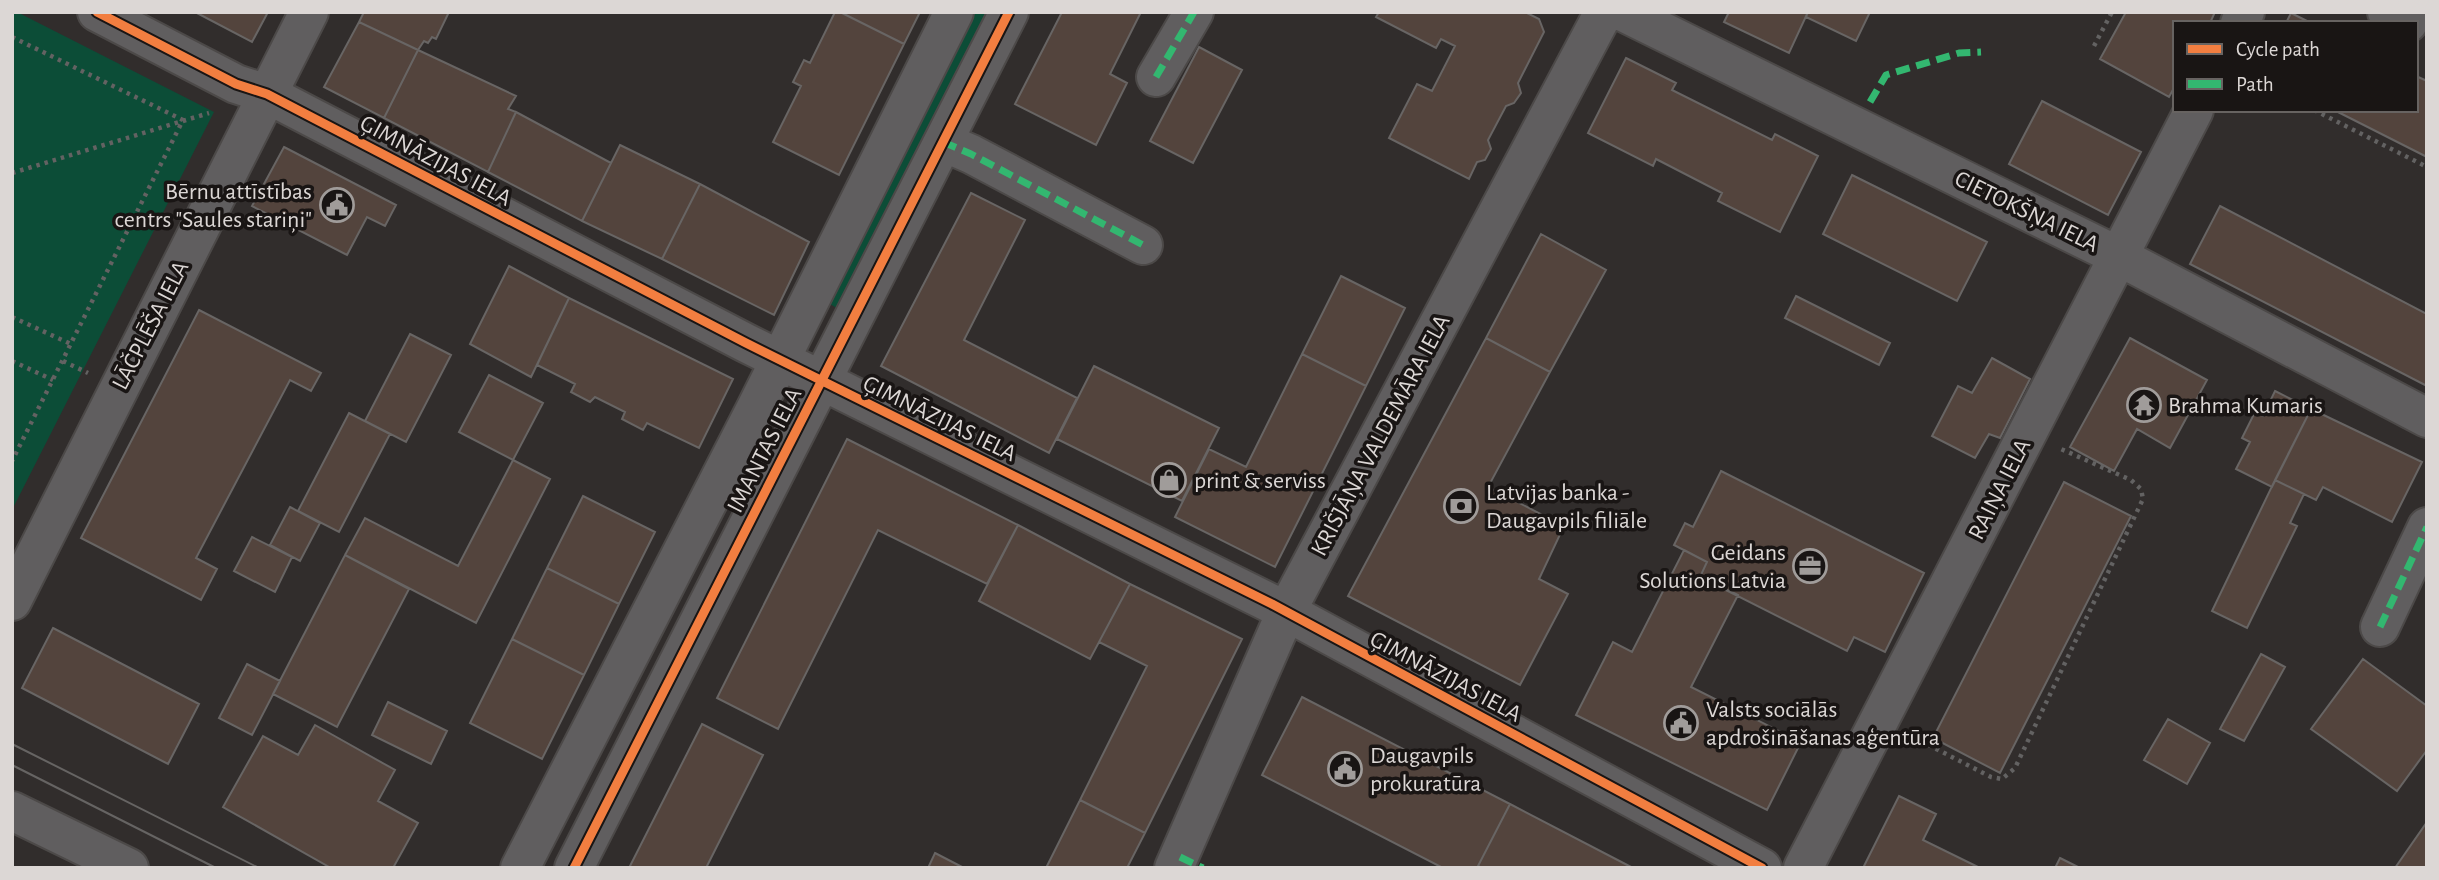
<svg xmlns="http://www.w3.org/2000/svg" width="2439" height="880" font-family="'Alegreya Sans',sans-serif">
<rect width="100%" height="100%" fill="#312d2c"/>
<path fill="#0c4d37" d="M 12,12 L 17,12 L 214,112 L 12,510 Z
M 974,12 L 988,12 L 837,308 L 826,302 Z"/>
<path fill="#53443d" stroke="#686564" stroke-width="2" d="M 195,12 L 268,12 L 252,42 Z
M 364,12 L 449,12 L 436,39 L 432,37 L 428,43 L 424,41 L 418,50 L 359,22 Z
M 835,12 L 840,12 L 904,44 L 839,175 L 773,142 L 801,86 L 793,82 L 804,60 L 810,63 Z
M 840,12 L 920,12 L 904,44 Z
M 1062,12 L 1141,12 L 1110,74 L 1127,83 L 1096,145 L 1015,104 Z
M 1379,12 L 1525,12 L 1539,19 L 1544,32 L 1518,83 L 1521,93 L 1514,103 L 1506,106 L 1488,140 L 1491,149 L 1485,160 L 1477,162 L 1469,179 L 1389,138 L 1417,84 L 1432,91 L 1455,46 L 1441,39 L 1436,48 L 1376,17 Z
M 1729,12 L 1808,12 L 1789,53 L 1724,22 Z
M 1808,12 L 1870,12 L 1856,41 L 1806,17 Z
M 2126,12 L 2215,12 L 2210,23 L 2175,23 L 2175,86 L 2169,97 L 2100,59 Z
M 2291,13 L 2311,23 L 2286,23 Z
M 359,22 L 418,50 L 384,118 L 324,87 Z
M 1199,47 L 1242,70 L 1193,163 L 1150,141 Z
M 418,50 L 516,96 L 508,109 L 516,112 L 488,172 L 384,118 Z
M 1626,58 L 1676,83 L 1672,90 L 1772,140 L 1775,134 L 1818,156 L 1780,232 L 1718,201 L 1722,193 L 1656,159 L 1653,166 L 1588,133 Z
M 2416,76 L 2427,81 L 2427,157 L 2334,110 L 2416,110 Z
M 2042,101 L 2141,152 L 2108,215 L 2009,164 Z
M 516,112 L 611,163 L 582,221 L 488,172 Z
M 620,145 L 700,184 L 662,259 L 582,221 Z
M 284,147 L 396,205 L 385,226 L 367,217 L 347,255 L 252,206 Z
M 1852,175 L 1987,242 L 1957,301 L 1823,234 Z
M 700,184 L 809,242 L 774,315 L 662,259 Z
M 971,193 L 1025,220 L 964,340 L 1077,398 L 1049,453 L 881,366 Z
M 2220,206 L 2427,314 L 2427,386 L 2190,264 Z
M 1541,234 L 1606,270 L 1550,372 L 1486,338 Z
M 509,266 L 569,298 L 531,377 L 470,344 Z
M 1341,276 L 1405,308 L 1366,386 L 1302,354 Z
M 1796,296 L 1890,343 L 1879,365 L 1785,318 Z
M 569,298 L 733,379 L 699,448 L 647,423 L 643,430 L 622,419 L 625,412 L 595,397 L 590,402 L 571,392 L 575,384 L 537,365 Z
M 199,310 L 321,373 L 311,391 L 290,380 L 196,558 L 217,569 L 201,600 L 81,538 Z
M 410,334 L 451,355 L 406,442 L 365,421 Z
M 1486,338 L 1550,372 L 1488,487 L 1564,526 L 1539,579 L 1568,594 L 1520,685 L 1348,596 Z
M 2130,338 L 2207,380 L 2170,448 L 2137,429 L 2114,471 L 2070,447 Z
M 1302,354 L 1366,386 L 1275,567 L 1175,517 L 1209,449 L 1246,467 Z
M 1992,358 L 2030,379 L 2000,438 L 1989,434 L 1975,458 L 1932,436 L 1958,386 L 1972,393 Z
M 1094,366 L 1219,428 L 1182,501 L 1057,439 Z
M 489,375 L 543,403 L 513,460 L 459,432 Z
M 2275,391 L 2311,409 L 2272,487 L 2236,469 L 2250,442 L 2242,438 L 2255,412 L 2263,416 Z
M 2311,409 L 2422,462 L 2392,522 L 2323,487 L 2316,500 L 2275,480 Z
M 349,413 L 390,434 L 339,532 L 298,511 Z
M 847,439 L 1018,525 L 987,584 L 878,530 L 778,729 L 717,698 Z
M 513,460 L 550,479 L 476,623 L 345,555 L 365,518 L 458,566 Z
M 1721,471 L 1924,573 L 1885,652 L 1854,637 L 1847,651 L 1700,577 L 1707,562 L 1674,545 L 1685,523 L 1693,527 Z
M 2275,480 L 2304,494 L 2290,523 L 2297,526 L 2247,628 L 2212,611 Z
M 2064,482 L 2131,516 L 2000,773 L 1933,738 Z
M 583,496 L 655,532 L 619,604 L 547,568 Z
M 290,507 L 320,523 L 300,561 L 270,545 Z
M 1018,525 L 1130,584 L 1090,659 L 979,601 Z
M 252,537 L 292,557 L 275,592 L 234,571 Z
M 1684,550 L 1707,562 L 1700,577 L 1738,595 L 1691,687 L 1801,742 L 1767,810 L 1576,715 L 1613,642 L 1632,652 Z
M 345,555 L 409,589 L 337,727 L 273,694 Z
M 547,568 L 619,604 L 584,675 L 512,639 Z
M 1130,584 L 1242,639 L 1145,833 L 1080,800 L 1147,666 L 1099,642 Z
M 53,628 L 199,704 L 168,764 L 22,688 Z
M 512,639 L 584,675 L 542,759 L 470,723 Z
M 2261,654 L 2285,667 L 2244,741 L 2220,729 Z
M 2363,659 L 2427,706 L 2427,750 L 2397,791 L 2311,729 Z
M 247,664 L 280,681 L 252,735 L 219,718 Z
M 1302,697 L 1510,804 L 1477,868 L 1443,868 L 1262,775 Z
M 388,702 L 447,731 L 431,764 L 372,735 Z
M 2168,719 L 2210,743 L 2187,784 L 2144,760 Z
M 702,724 L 763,755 L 706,868 L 629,868 Z
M 315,725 L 395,770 L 378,801 L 418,823 L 393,868 L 331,868 L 223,807 L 263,736 L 298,755 Z
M 1899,796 L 1936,814 L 1923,840 L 1980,868 L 1863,868 Z
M 1080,800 L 1145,833 L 1127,868 L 1046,868 Z
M 1510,804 L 1633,868 L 1482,868 L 1478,866 Z
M 2427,822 L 2427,868 L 2395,868 Z
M 935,853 L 964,868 L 928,868 Z
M 2060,858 L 2080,868 L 2055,868 Z"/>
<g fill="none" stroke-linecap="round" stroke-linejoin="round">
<g stroke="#4c4948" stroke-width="42">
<path id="minor" d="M 97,12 L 236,84 L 267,94 L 746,343 L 1272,604 L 1762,868
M 1623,12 L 2110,252 L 2427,418
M 2387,12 L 2408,23
M 2240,23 L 2245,12
M 1156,77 L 1194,12
M 943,142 L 971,154 L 1143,245
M 12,601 L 309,12
M 2380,627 L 2427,527
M 12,811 L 129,868
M 520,868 L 756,408 L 954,12
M 574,868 L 1009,12
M 1174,868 L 1286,612 L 1604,12
M 1803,868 L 2194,110"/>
</g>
<path stroke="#636262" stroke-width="4.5" stroke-dasharray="3.5 5" stroke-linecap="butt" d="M 12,37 L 183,120 L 12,461
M 2094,46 L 2112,12
M 2314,110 L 2427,167
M 12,173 L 209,113
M 12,317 L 71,344
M 12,361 L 53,380
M 63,361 L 88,373
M 1913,737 L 1991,777 L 2002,779 L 2015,768 L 2143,499 L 2141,489 L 2131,480 L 2061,449"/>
<use href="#minor" stroke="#605e5f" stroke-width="38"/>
<path stroke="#666463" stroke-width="2" d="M 12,744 L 259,868
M 12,765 L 216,868"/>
<path stroke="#33b770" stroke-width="7" stroke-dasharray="14 7" stroke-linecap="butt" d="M 1156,77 L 1194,12
M 1870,102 L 1886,75 L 1959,53 L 1981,52
M 943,142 L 971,154 L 1143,245
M 2380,627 L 2427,527
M 1180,857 L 1203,868"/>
<g stroke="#191514" stroke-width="13">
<path id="cycleway" d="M 97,12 L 236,84 L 267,94 L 746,343 L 1272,604 L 1762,868
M 574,868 L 1009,12"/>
</g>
<use href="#cycleway" stroke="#f27e40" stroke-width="9"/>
</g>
<defs>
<g id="civic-ring" transform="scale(1.75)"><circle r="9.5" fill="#191514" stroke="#a09c9a" stroke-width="1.5"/><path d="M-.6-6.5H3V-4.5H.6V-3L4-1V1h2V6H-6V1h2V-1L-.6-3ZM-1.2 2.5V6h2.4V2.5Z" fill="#a09c9a"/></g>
<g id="temple-ring" transform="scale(1.75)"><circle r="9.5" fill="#191514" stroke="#a09c9a" stroke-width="1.5"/><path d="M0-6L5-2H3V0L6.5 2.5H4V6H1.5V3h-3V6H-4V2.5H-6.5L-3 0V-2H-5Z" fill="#a09c9a"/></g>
<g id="shop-ring" transform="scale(1.75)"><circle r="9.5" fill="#191514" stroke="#a09c9a" stroke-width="1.5"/><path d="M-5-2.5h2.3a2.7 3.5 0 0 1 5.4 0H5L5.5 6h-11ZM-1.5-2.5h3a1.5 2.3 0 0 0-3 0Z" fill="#a09c9a"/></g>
<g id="bank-ring" transform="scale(1.75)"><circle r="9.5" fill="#191514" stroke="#a09c9a" stroke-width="1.5"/><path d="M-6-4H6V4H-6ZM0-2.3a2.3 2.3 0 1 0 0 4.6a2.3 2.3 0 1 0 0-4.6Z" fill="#a09c9a"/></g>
<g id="office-ring" transform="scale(1.75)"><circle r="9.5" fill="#191514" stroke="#a09c9a" stroke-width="1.5"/><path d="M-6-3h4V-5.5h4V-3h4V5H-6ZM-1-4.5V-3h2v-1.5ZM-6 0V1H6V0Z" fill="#a09c9a"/></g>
</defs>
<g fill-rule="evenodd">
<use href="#civic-ring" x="337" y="205"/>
<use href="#temple-ring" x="2144" y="405"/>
<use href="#shop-ring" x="1169" y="480"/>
<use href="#bank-ring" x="1461" y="506"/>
<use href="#office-ring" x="1810" y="566"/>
<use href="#civic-ring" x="1681" y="723"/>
<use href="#civic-ring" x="1345" y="769"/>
</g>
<g text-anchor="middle" stroke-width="7" stroke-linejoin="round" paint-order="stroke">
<g font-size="24" fill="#dcd7d5" stroke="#191514">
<text transform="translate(436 160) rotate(28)" y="8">ĢIMNĀZIJAS IELA</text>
<text transform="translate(2027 211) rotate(26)" y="8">CIETOKŠŅA IELA</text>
<text transform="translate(150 325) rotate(-63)" y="8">LĀČPLĒŠA IELA</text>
<text transform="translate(940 418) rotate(26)" y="8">ĢIMNĀZIJAS IELA</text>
<text transform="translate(1380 435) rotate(-62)" y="8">KRIŠJĀŅA VALDEMĀRA IELA</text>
<text transform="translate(764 450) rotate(-63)" y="8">IMANTAS IELA</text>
<text transform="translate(1999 489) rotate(-63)" y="8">RAIŅA IELA</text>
<text transform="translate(1446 676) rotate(28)" y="8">ĢIMNĀZIJAS IELA</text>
</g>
<g font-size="24" fill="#dcd7d5" stroke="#191514" text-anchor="start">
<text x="312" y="199" text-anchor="end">Bērnu attīstības<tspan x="312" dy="28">centrs "Saules stariņi"</tspan></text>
<text x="2168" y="413">Brahma Kumaris</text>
<text x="1194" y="488">print &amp; serviss</text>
<text x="1486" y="500">Latvijas banka -<tspan x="1486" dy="28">Daugavpils filiāle</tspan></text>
<text x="1786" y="560" text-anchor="end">Geidans<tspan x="1786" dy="28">Solutions Latvia</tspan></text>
<text x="1706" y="717">Valsts sociālās<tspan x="1706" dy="28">apdrošināšanas aģentūra</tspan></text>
<text x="1370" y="763">Daugavpils<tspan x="1370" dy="28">prokuratūra</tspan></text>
</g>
</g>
<rect width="2439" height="880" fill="none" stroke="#dcd7d5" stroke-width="28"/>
<rect x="2173" y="21" width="245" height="91" fill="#191514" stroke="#676361" stroke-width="2"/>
<rect x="2187" y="44" width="35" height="10" fill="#f27e40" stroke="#676361" stroke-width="2"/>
<text x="2236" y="56" font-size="21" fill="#dcd7d5">Cycle path</text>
<rect x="2187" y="79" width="35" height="10" fill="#33b770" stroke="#676361" stroke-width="2"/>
<text x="2236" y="91" font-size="21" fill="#dcd7d5">Path</text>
</svg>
